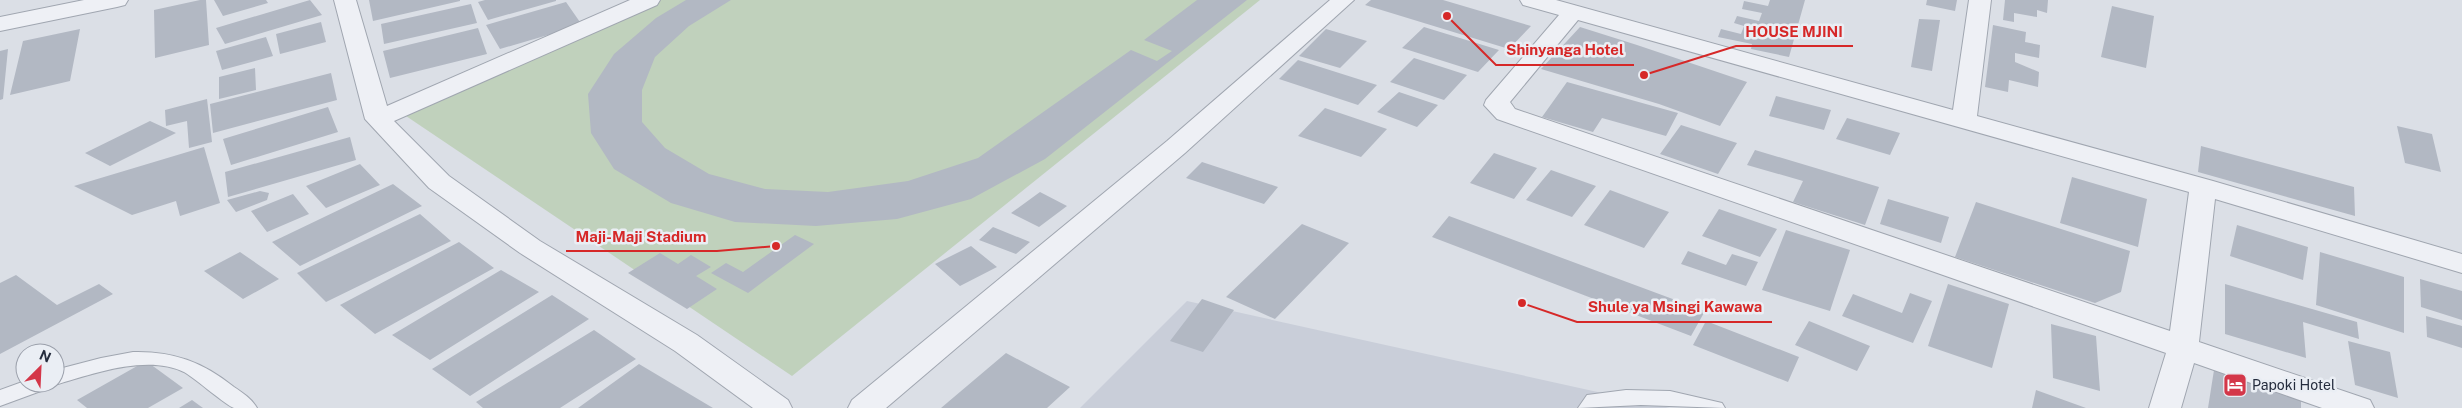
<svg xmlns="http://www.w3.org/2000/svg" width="2462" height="408" font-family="'Public Sans',sans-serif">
<rect width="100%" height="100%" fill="#dbdfe6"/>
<path fill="#c9ced9" d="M 1187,301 L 1670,408 L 1080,408 Z"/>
<path fill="#c0d1bc" d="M 655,0 L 1260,0 L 792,376 L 406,116 Z"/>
<path fill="#b2b8c3" d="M 200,0 L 206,0 L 209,45 L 155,58 L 154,10 Z
M 214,0 L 266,0 L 268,3 L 223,16 Z
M 310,0 L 322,15 L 225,44 L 216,28 Z
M 369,0 L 460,0 L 460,1 L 373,21 Z
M 485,0 L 556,0 L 556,1 L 488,20 L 478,2 Z
M 686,0 L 731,0 L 689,26 L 655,57 L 642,90 L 642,122 L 665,148 L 709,174 L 765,189 L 828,192 L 908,181 L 978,158 L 1131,50 L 1157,61 L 1172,51 L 1144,40 L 1197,0 L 1247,0 L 1045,159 L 971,199 L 897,219 L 816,226 L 735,222 L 671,203 L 614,169 L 591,133 L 588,94 L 614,54 L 656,18 Z
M 1371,0 L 1443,0 L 1531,26 L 1509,49 L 1365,5 Z
M 1770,0 L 1805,0 L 1789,57 L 1751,49 L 1752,44 L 1718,37 L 1721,29 L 1741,34 L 1744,26 L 1734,23 L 1737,16 L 1759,21 L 1762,13 L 1742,9 L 1744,1 L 1768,6 Z
M 1927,0 L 1957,0 L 1955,11 L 1926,5 Z
M 2005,0 L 2048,0 L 2047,13 L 2037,10 L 2037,17 L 2014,13 L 2014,22 L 2003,20 Z
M 566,2 L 582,25 L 500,49 L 486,25 Z
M 471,4 L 477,23 L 384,44 L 381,24 Z
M 2112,6 L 2154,16 L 2146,68 L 2101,57 Z
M 1919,19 L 1940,20 L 1932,71 L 1911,67 Z
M 321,22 L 326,42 L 280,54 L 276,34 Z
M 1993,25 L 2026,32 L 2025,42 L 2040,45 L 2039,58 L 2015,53 L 2015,62 L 2039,72 L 2038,87 L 2009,80 L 2008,92 L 1985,87 Z
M 1424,27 L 1499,50 L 1478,72 L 1402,48 Z
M 1580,27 L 1637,45 L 1747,82 L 1720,126 L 1659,104 L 1541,69 Z
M 478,28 L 487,54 L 390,78 L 383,51 Z
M 80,29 L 70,81 L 10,95 L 23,41 Z
M 1326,29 L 1367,41 L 1340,68 L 1299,56 Z
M 266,37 L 273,56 L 222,70 L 216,51 Z
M 8,49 L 3,99 L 0,100 L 0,51 Z
M 1414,58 L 1467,75 L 1444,100 L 1390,82 Z
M 1298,60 L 1377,85 L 1358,105 L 1279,79 Z
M 255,68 L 256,90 L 219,99 L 219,77 Z
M 331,73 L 337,100 L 213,133 L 210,104 Z
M 1567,82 L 1678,113 L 1666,136 L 1602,118 L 1593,132 L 1542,117 Z
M 1399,92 L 1438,105 L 1417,127 L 1377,112 Z
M 1776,96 L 1831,110 L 1824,130 L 1769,116 Z
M 207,99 L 212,142 L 189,148 L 187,121 L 166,126 L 165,110 Z
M 328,107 L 338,132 L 231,165 L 223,139 Z
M 1325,108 L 1387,129 L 1361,157 L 1298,136 Z
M 1847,118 L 1900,133 L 1890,155 L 1836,139 Z
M 150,121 L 176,133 L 110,166 L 85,153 Z
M 1681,125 L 1737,143 L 1718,174 L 1660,154 Z
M 2397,126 L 2432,134 L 2441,172 L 2405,163 Z
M 350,137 L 356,160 L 228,197 L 225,172 Z
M 2201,146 L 2354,187 L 2355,216 L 2198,172 Z
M 204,147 L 220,203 L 180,216 L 176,201 L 132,215 L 74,186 Z
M 1755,150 L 1879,187 L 1865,225 L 1793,202 L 1803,181 L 1747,165 Z
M 1494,153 L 1537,168 L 1514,199 L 1470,183 Z
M 1202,162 L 1278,187 L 1264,204 L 1186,178 Z
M 360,164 L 380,185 L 326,208 L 306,186 Z
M 1551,170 L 1596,186 L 1572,217 L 1526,200 Z
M 2072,177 L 2147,199 L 2138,247 L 2060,223 Z
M 393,184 L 422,206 L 300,266 L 272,242 Z
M 1610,190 L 1669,212 L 1644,248 L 1584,225 Z
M 260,191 L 269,193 L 267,200 L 236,212 L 227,200 Z
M 1040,192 L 1067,206 L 1039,227 L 1011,213 Z
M 293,194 L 309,214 L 267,232 L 251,211 Z
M 1888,199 L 1949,217 L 1941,243 L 1880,224 Z
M 1976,202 L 2130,251 L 2121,292 L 2095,303 L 1955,257 Z
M 1719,209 L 1777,229 L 1760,257 L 1702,236 Z
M 420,214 L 451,241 L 326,302 L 297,273 Z
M 1449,216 L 1705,311 L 1691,336 L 1432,237 Z
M 1302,224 L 1349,243 L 1275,319 L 1226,297 Z
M 2237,225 L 2308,247 L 2303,280 L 2230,256 Z
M 993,227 L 1030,242 L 1016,254 L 979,240 Z
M 1786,230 L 1850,250 L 1830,311 L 1762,290 Z
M 795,235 L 814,244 L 748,293 L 711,273 L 726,263 L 743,272 Z
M 459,242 L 494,268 L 375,334 L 340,305 Z
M 971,246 L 997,267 L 960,286 L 935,264 Z
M 1688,251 L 1726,265 L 1732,254 L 1758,262 L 1746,286 L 1681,264 Z
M 240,252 L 279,279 L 243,299 L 204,271 Z
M 2320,252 L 2404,277 L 2404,333 L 2316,305 Z
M 660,253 L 678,264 L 691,255 L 711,267 L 696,276 L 717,289 L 687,309 L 628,273 Z
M 501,270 L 539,292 L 430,360 L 392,335 Z
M 16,275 L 57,305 L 99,284 L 113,294 L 0,354 L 0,283 Z
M 2420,279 L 2462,291 L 2462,320 L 2421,307 Z
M 1948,284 L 2009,304 L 1992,368 L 1928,346 Z
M 2225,284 L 2357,322 L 2359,339 L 2303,322 L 2306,358 L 2225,334 Z
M 1910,293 L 1932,301 L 1913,343 L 1842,316 L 1853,294 L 1902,313 Z
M 552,295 L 589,319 L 470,396 L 432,369 Z
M 1202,299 L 1234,310 L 1203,352 L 1170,341 Z
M 2426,316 L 2462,326 L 2462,348 L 2427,337 Z
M 1706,321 L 1799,357 L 1788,382 L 1693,345 Z
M 1809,321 L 1870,346 L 1857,371 L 1795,345 Z
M 2051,324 L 2096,336 L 2100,391 L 2053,378 Z
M 594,330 L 636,359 L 560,408 L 483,408 L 476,402 Z
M 2348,341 L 2390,352 L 2398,398 L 2355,385 Z
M 1006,353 L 1070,387 L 1047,408 L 941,408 Z
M 146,361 L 183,388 L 148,408 L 87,408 L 77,400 Z
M 639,364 L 713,408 L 578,408 Z
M 2214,370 L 2301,400 L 2301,408 L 2208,408 Z
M 2036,390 L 2086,408 L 2032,408 Z
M 192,400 L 203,408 L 179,408 Z"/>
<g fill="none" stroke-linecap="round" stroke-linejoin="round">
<g stroke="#a0a6b0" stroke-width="2">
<path id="lane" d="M 133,352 C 173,351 203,362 234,387 C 243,393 252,399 257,408 C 250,408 241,408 234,408 C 227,406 196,379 184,372 C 147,354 92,374 55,385 L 51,384 L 49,388 L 0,406 L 0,390 L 25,381 L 25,383 L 55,383 L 55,370 L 101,358 Z
M 1626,390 L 1670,391 L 1722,403 L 1725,408 L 1641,405 L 1578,408 L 1587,395 Z"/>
</g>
<g stroke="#a0a6b0" stroke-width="2">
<path id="street" d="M 84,0 L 128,0 L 125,5 L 117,7 L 0,31 L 0,17 Z
M 334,0 L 356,0 L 387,106 L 630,0 L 660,0 L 657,5 L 394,121 L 449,176 L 540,241 L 697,335 L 788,400 L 792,408 L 753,408 L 675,351 L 520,253 L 429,188 L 365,119 Z
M 1330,0 L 1354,0 L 1185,153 L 886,408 L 848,408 L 852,400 L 1167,141 Z
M 1520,0 L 1556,0 L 1953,110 L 1969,0 L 1991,0 L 1977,116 L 2213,181 L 2462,254 L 2462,273 L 2215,199 L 2199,342 L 2370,400 L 2374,408 L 2322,408 L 2194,363 L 2181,408 L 2149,408 L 2166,353 L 1497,119 L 1484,105 L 1486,100 L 1559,15 L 1523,5 ZM 1578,20 L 2189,192 L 2170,331 L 1515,109 L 1510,102 Z"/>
</g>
<use href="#lane" fill="#eef0f5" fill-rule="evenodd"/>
<use href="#street" fill="#eef0f5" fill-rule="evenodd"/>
</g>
<defs>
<g id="hotel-square" transform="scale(1.25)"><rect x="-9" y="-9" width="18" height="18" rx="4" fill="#d43749" stroke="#eaeef4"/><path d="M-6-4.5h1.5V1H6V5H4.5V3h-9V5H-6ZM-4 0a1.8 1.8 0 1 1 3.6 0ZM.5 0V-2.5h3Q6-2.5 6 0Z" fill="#fff"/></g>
</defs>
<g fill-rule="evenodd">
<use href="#hotel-square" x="2235" y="385"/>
</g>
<g text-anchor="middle" stroke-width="5" stroke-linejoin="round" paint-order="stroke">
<g font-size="14" fill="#242c3d" stroke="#eaeef4" text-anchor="start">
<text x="2252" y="390">Papoki Hotel</text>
</g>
</g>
<path fill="none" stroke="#d62828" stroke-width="2" d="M1644 75L1736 46H1853M1447 16L1496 65H1634M776 246L717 251H566M1522 303L1577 322H1772"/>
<g fill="#d62828" stroke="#eaeef4" stroke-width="2">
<circle cx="1644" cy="75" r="5"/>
<circle cx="1447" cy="16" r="5"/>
<circle cx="776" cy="246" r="5"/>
<circle cx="1522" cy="303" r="5"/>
</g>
<g font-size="15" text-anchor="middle" font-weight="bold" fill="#d62828" stroke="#eaeef4" stroke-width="5" stroke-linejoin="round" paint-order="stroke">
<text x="1794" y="37">HOUSE MJINI</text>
<text x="1565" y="55">Shinyanga Hotel</text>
<text x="641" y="242">Maji-Maji Stadium</text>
<text x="1675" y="312">Shule ya Msingi Kawawa</text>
</g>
<g transform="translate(40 368) rotate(24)"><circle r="24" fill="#eaeef4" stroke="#9ba0ab"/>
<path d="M0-4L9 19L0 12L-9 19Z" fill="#d43749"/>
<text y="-8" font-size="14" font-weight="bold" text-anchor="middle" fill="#242c3d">N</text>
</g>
</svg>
